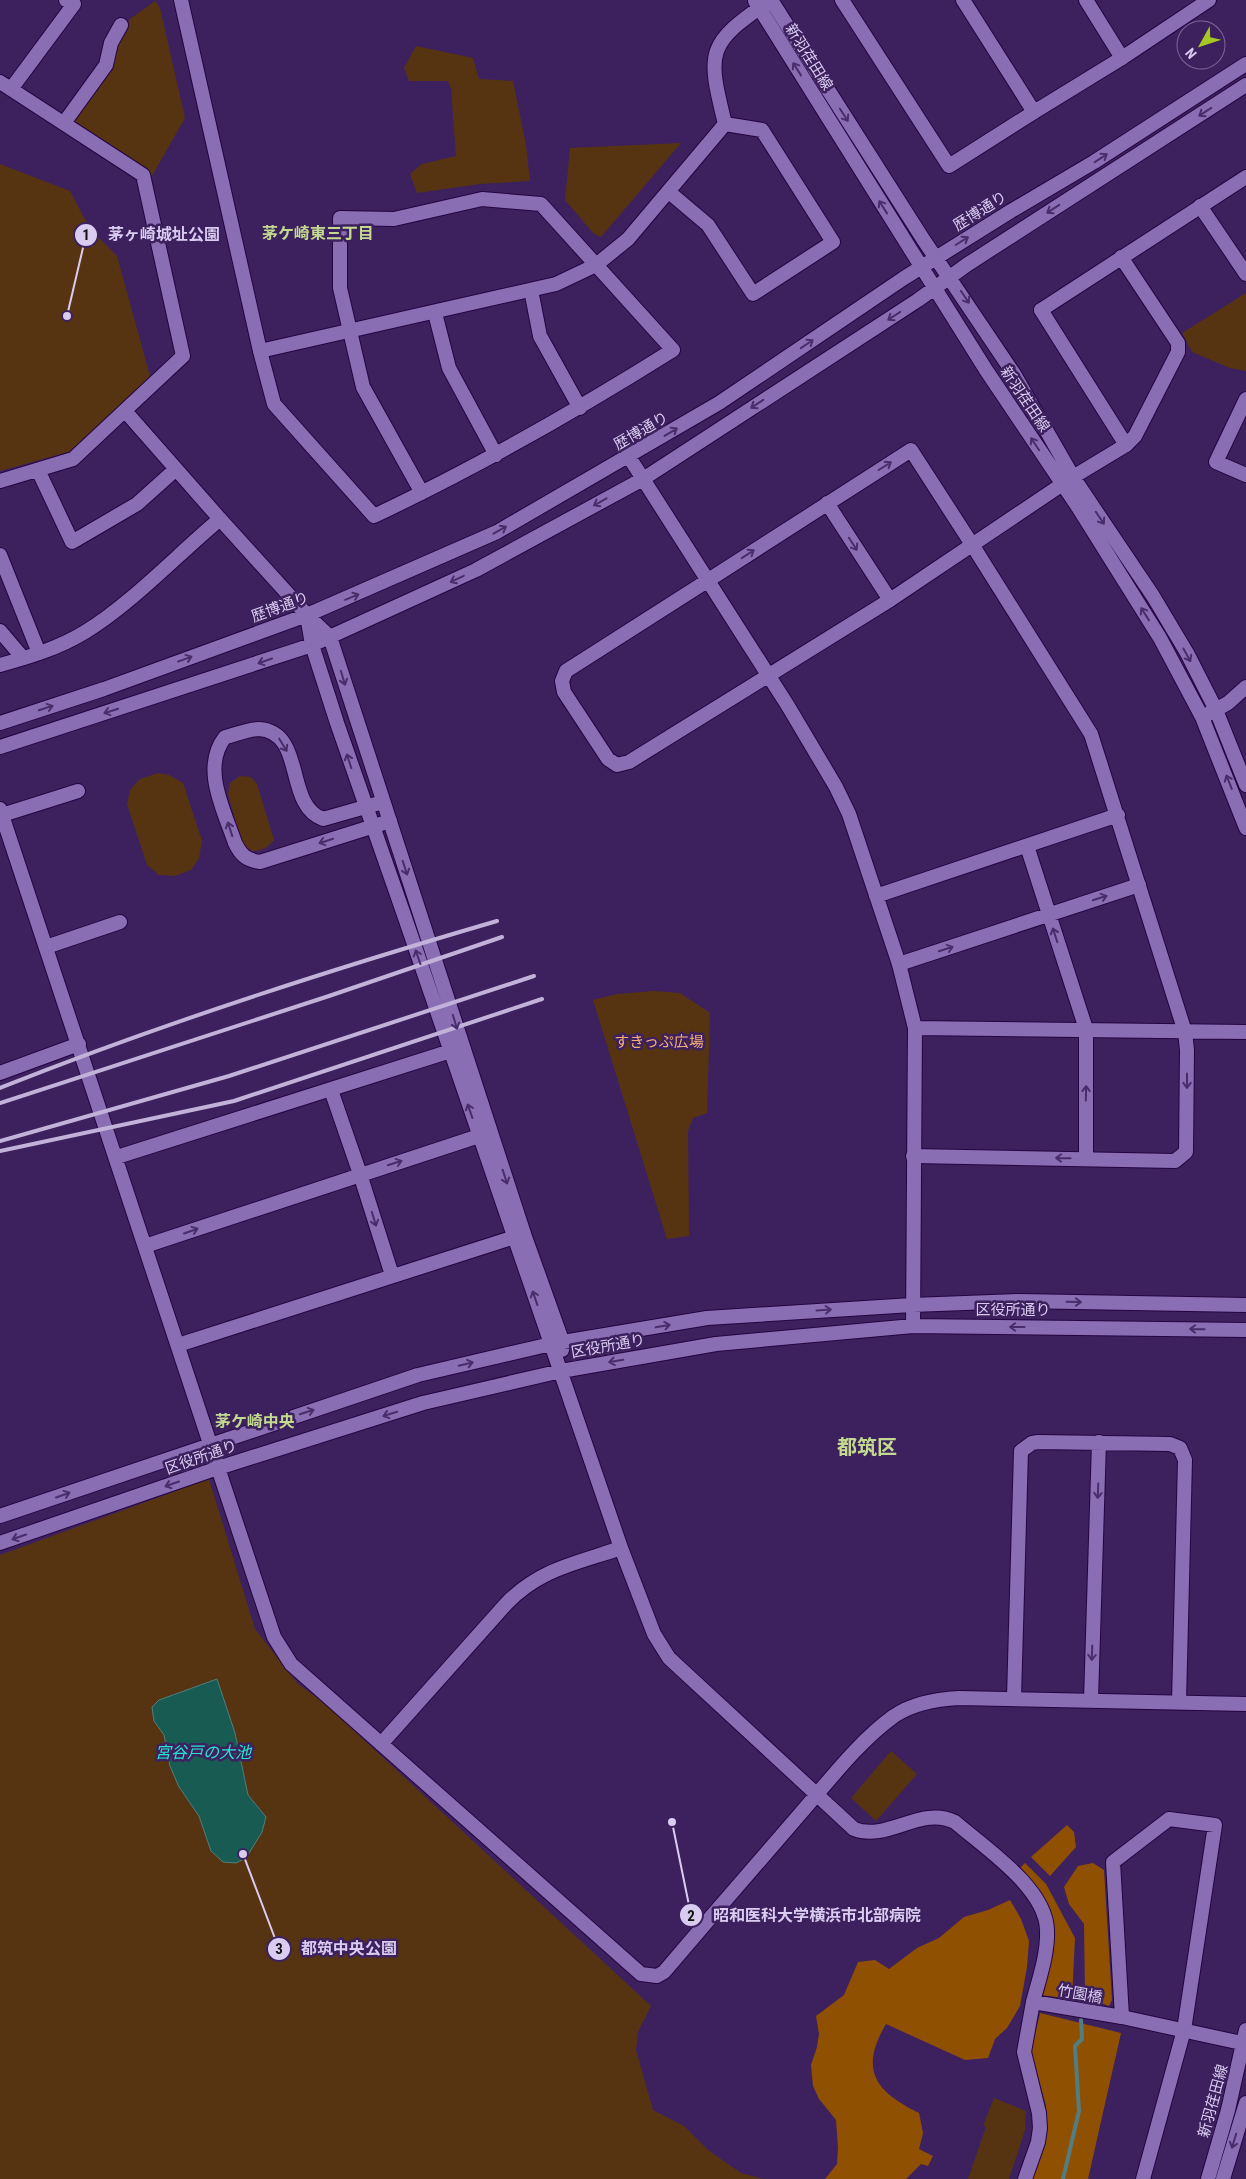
<svg xmlns="http://www.w3.org/2000/svg" width="1246" height="2179" font-family="'Roboto Condensed','Noto Sans JP',sans-serif">
<rect width="100%" height="100%" fill="#3d215e"/>
<path fill="#563412" d="M 155,1 L 160,8 L 185,118 L 152,176 L 71,122 L 130,19 Z
M 416,46 L 473,58 L 479,79 L 513,81 L 526,145 L 530,181 L 480,184 L 417,193 L 410,174 L 422,164 L 456,156 L 451,89 L 448,81 L 409,81 L 404,68 Z
M 681,143 L 601,237 L 594,234 L 565,200 L 570,148 Z
M 0,164 L 70,191 L 90,229 L 117,256 L 150,376 L 91,434 L 68,452 L 0,471 Z
M 1246,293 L 1246,371 L 1230,368 L 1192,352 L 1182,333 Z
M 158,773 L 169,775 L 183,783 L 202,841 L 199,858 L 191,870 L 175,876 L 159,875 L 147,865 L 127,804 L 130,790 L 140,779 Z
M 240,776 L 251,777 L 257,784 L 274,840 C 267,848 262,851 252,851 L 242,844 L 228,794 L 230,783 Z
M 654,991 L 680,993 L 710,1013 L 707,1113 L 693,1118 L 688,1131 L 689,1236 L 667,1239 L 593,1000 L 617,994 Z
M 209,1479 L 255,1629 L 298,1684 L 323,1702 L 651,2006 L 638,2032 L 636,2050 L 653,2110 L 684,2126 L 708,2150 L 741,2173 L 764,2179 L 0,2179 L 0,1555 Z
M 891,1751 L 917,1774 L 876,1821 L 851,1798 Z
M 994,2098 L 1026,2111 L 1025,2130 L 1009,2179 L 968,2179 L 986,2127 L 983,2126 Z"/>
<path fill="#8f5001" d="M 1067,1825 L 1074,1832 L 1076,1847 L 1050,1876 L 1031,1857 Z
M 1025,1863 L 1046,1884 L 1075,1938 L 1072,1999 L 1041,1995 L 1054,1949 L 1051,1920 L 1042,1893 L 1020,1868 Z
M 1093,1863 L 1104,1870 L 1112,2000 L 1109,2006 L 1085,1997 L 1084,1924 L 1069,1904 L 1064,1887 L 1078,1866 Z
M 1010,1900 L 1021,1919 L 1029,1941 L 1027,1967 L 1020,2006 L 1007,2028 L 995,2039 L 988,2058 L 965,2060 L 886,2024 C 859,2070 875,2091 919,2113 L 923,2133 L 919,2149 L 933,2156 L 928,2166 L 921,2164 L 906,2179 L 825,2179 L 837,2164 L 838,2148 L 836,2120 L 819,2099 L 813,2086 L 811,2065 L 817,2047 L 819,2034 L 816,2016 L 844,1995 L 858,1962 L 875,1960 L 889,1969 L 917,1948 L 939,1938 L 964,1917 L 988,1910 Z
M 1040,2013 L 1121,2033 L 1088,2179 L 1030,2179 L 1046,2136 L 1046,2106 L 1031,2051 Z"/>
<path fill="#175b52" stroke="#527d82" d="M 217,1679 L 235,1733 L 248,1795 L 266,1817 L 262,1832 L 246,1858 L 236,1863 L 223,1862 L 211,1851 L 199,1816 L 179,1787 L 170,1766 L 164,1735 L 154,1721 L 152,1707 L 159,1700 Z"/>
<g fill="none" stroke-linecap="round" stroke-linejoin="round">
<path stroke="#527d82" stroke-width="4" d="M 1063,2179 L 1079,2111 L 1075,2046 L 1082,2039 L 1081,2020"/>
<g stroke="#250442" stroke-width="16">
<path id="minor" d="M 842,0 L 949,166 L 1034,112
M 1086,0 L 1122,58
M 0,82 L 143,175 L 183,356 L 73,459 L 0,481
M 11,89 L 74,4 L 66,0
M 64,123 L 106,65 L 111,43 L 121,25
M 669,192 L 708,225 L 753,294 L 833,242 L 762,130 L 725,124
M 1200,206 L 1246,274
M 531,290 L 540,336 L 580,408
M 1041,310 L 1126,445
M 435,313 L 449,368 L 496,455
M 260,351 L 274,404 L 374,516 C 477,467 576,411 673,350 L 541,204 L 482,199 L 394,219 L 340,218 L 340,288 L 363,387 L 422,493
M 1246,399 L 1216,462 L 1246,475
M 126,412 L 220,519
M 38,470 L 72,542 L 137,504 L 176,469
M 827,503 L 890,600
M 0,555 L 39,653
M 707,581 L 911,450 L 973,546
M 0,631 L 23,658
M 383,802 L 323,819 C 284,805 306,732 259,729 C 248,729 235,735 225,737 C 201,768 224,810 235,843 C 241,855 246,860 260,862 L 390,821
M 2,815 L 78,791
M 1027,846 L 1086,1029 L 1086,1159
M 46,947 L 120,922
M 899,964 L 1139,885
M 0,1073 L 79,1044
M 331,1090 L 360,1174 L 392,1275
M 913,1156 L 1175,1161 L 1186,1152 L 1187,1050 L 1185,1032
M 145,1246 L 479,1136
M 178,1345 L 524,1234
M 1014,1698 L 1021,1451 L 1032,1443 L 1038,1442 L 1170,1444 L 1180,1448 L 1185,1460 L 1179,1702
M 1091,1700 L 1099,1442
M 1122,2017 L 1113,1862 L 1169,1819 L 1215,1825 L 1184,2030 L 1143,2179
M 1025,2179 L 1038,2142 L 1040,2128 L 1039,2113 L 1024,2052 L 1033,2002"/>
</g>
<g stroke="#250442" stroke-width="16">
<path id="tertiary" d="M 181,0 L 260,351 L 556,284 L 596,265 L 628,239 L 725,124 C 707,51 706,44 771,0
M 771,0 L 923,239 L 1014,374 L 1073,477 L 1153,596 L 1187,653 L 1216,710 L 1246,785
M 963,0 L 1034,112 L 1122,58 L 1209,0
M 755,1 L 986,370 L 1078,507 L 1160,638 L 1202,717 L 1246,828
M 1041,310 L 1246,177
M 629,457 L 788,706 L 836,787 L 849,814 L 899,964 L 915,1028 L 913,1326
M 973,546 L 1091,734 L 1185,1032
M 707,581 L 566,671 L 562,681 L 564,692 L 608,759 L 617,765 L 629,762 L 890,600 L 1073,477 L 1126,445 L 1135,436 L 1178,352 L 1178,343 L 1121,257
M 307,615 L 312,645 L 337,723 L 403,912 L 621,1548 L 654,1634 L 669,1658 L 854,1829 C 888,1842 921,1805 955,1822 C 985,1848 1046,1888 1047,1930 C 1048,1954 1039,1979 1033,2002 L 1122,2017 L 1246,2044
M 0,665 C 29,657 59,648 85,632 C 131,604 178,554 220,519 L 307,615 L 330,637 L 524,1234 L 563,1343 L 562,1350
M 1208,714 L 1228,703 L 1246,687
M 0,723 L 104,689 L 307,615 L 497,532 L 719,403 L 904,278 L 1011,211 L 1094,162 L 1246,64
M 0,747 L 312,645 L 476,570 L 643,479 L 918,300 L 968,264 L 1246,85
M 0,809 L 274,1637 L 291,1664 L 641,1974 L 657,1976 L 664,1972 C 709,1919 754,1867 800,1814 C 829,1781 858,1742 894,1716 C 912,1704 938,1699 959,1698 L 1246,1704
M 876,896 L 1118,815
M 915,1028 L 1246,1032
M 117,1157 L 457,1049
M 0,1516 L 418,1375 L 551,1344 L 707,1318 L 912,1305 L 1018,1301 L 1246,1305
M 0,1543 L 218,1468 L 423,1403 L 561,1371 L 716,1344 L 913,1326 L 1246,1330
M 381,1744 L 506,1604 C 539,1569 577,1563 621,1548
M 1208,2179 L 1228,2110 L 1246,2030
M 1223,2179 L 1246,2103"/>
</g>
<use href="#minor" stroke="#8a6eb3" stroke-width="14"/>
<use href="#tertiary" stroke="#8a6eb3" stroke-width="14"/>
<path stroke="#c2b2da" stroke-width="4" d="M 0,1088 C 163,1023 329,970 497,921
M 0,1103 L 329,996 L 502,937
M 0,1141 L 229,1076 L 534,976
M 0,1151 L 234,1101 L 542,999"/>
</g>
<defs><path id="oneway-shaft" d="M-6 0H5M1.5-3L5.5 0L1.5 3" fill="none" stroke-width="1.6" stroke-linecap="round" stroke-linejoin="round" transform="scale(1.25)"/></defs>
<g stroke="#492d6b">
<use href="#oneway-shaft" transform="translate(797 69) rotate(-122)"/>
<use href="#oneway-shaft" transform="translate(1205 112) rotate(147)"/>
<use href="#oneway-shaft" transform="translate(844 115) rotate(57)"/>
<use href="#oneway-shaft" transform="translate(1101 158) rotate(-33)"/>
<use href="#oneway-shaft" transform="translate(883 207) rotate(-122)"/>
<use href="#oneway-shaft" transform="translate(1053 209) rotate(147)"/>
<use href="#oneway-shaft" transform="translate(962 241) rotate(-32)"/>
<use href="#oneway-shaft" transform="translate(965 297) rotate(56)"/>
<use href="#oneway-shaft" transform="translate(894 316) rotate(147)"/>
<use href="#oneway-shaft" transform="translate(807 344) rotate(-34)"/>
<use href="#oneway-shaft" transform="translate(757 404) rotate(147)"/>
<use href="#oneway-shaft" transform="translate(671 432) rotate(-31)"/>
<use href="#oneway-shaft" transform="translate(1035 444) rotate(-124)"/>
<use href="#oneway-shaft" transform="translate(885 466) rotate(-32)"/>
<use href="#oneway-shaft" transform="translate(600 502) rotate(151)"/>
<use href="#oneway-shaft" transform="translate(1100 518) rotate(56)"/>
<use href="#oneway-shaft" transform="translate(500 530) rotate(-29)"/>
<use href="#oneway-shaft" transform="translate(853 544) rotate(57)"/>
<use href="#oneway-shaft" transform="translate(748 554) rotate(-33)"/>
<use href="#oneway-shaft" transform="translate(457 579) rotate(155)"/>
<use href="#oneway-shaft" transform="translate(352 597) rotate(-22)"/>
<use href="#oneway-shaft" transform="translate(1145 614) rotate(-122)"/>
<use href="#oneway-shaft" transform="translate(1187 655) rotate(61)"/>
<use href="#oneway-shaft" transform="translate(185 659) rotate(-20)"/>
<use href="#oneway-shaft" transform="translate(265 661) rotate(161)"/>
<use href="#oneway-shaft" transform="translate(343 678) rotate(73)"/>
<use href="#oneway-shaft" transform="translate(46 708) rotate(-18)"/>
<use href="#oneway-shaft" transform="translate(111 711) rotate(162)"/>
<use href="#oneway-shaft" transform="translate(283 745) rotate(59)"/>
<use href="#oneway-shaft" transform="translate(349 761) rotate(-108)"/>
<use href="#oneway-shaft" transform="translate(1229 782) rotate(-112)"/>
<use href="#oneway-shaft" transform="translate(230 829) rotate(-108)"/>
<use href="#oneway-shaft" transform="translate(326 841) rotate(162)"/>
<use href="#oneway-shaft" transform="translate(405 868) rotate(72)"/>
<use href="#oneway-shaft" transform="translate(1100 898) rotate(-18)"/>
<use href="#oneway-shaft" transform="translate(1055 935) rotate(-108)"/>
<use href="#oneway-shaft" transform="translate(946 949) rotate(-18)"/>
<use href="#oneway-shaft" transform="translate(418 957) rotate(-109)"/>
<use href="#oneway-shaft" transform="translate(455 1022) rotate(73)"/>
<use href="#oneway-shaft" transform="translate(1187 1081) rotate(90)"/>
<use href="#oneway-shaft" transform="translate(1086 1093) rotate(-89)"/>
<use href="#oneway-shaft" transform="translate(470 1111) rotate(-109)"/>
<use href="#oneway-shaft" transform="translate(1063 1158) rotate(-179)"/>
<use href="#oneway-shaft" transform="translate(395 1163) rotate(-18)"/>
<use href="#oneway-shaft" transform="translate(505 1177) rotate(72)"/>
<use href="#oneway-shaft" transform="translate(374 1219) rotate(73)"/>
<use href="#oneway-shaft" transform="translate(191 1231) rotate(-19)"/>
<use href="#oneway-shaft" transform="translate(535 1298) rotate(-109)"/>
<use href="#oneway-shaft" transform="translate(1074 1302) rotate(1)"/>
<use href="#oneway-shaft" transform="translate(824 1310) rotate(-4)"/>
<use href="#oneway-shaft" transform="translate(663 1326) rotate(-10)"/>
<use href="#oneway-shaft" transform="translate(1017 1327) rotate(-180)"/>
<use href="#oneway-shaft" transform="translate(1197 1329) rotate(-179)"/>
<use href="#oneway-shaft" transform="translate(616 1361) rotate(170)"/>
<use href="#oneway-shaft" transform="translate(466 1364) rotate(-13)"/>
<use href="#oneway-shaft" transform="translate(307 1412) rotate(-18)"/>
<use href="#oneway-shaft" transform="translate(390 1414) rotate(163)"/>
<use href="#oneway-shaft" transform="translate(172 1484) rotate(161)"/>
<use href="#oneway-shaft" transform="translate(1098 1491) rotate(92)"/>
<use href="#oneway-shaft" transform="translate(63 1495) rotate(-19)"/>
<use href="#oneway-shaft" transform="translate(19 1537) rotate(161)"/>
<use href="#oneway-shaft" transform="translate(1092 1653) rotate(92)"/>
<use href="#oneway-shaft" transform="translate(1234 2141) rotate(107)"/>
</g>
<g text-anchor="middle" stroke-width="5" stroke-linejoin="round" paint-order="stroke">
<g font-size="15" fill="#daccf1" stroke="#3d215e">
<text transform="translate(809 57) rotate(58)" y="5">新羽荏田線</text>
<text transform="translate(980 211) rotate(-32)" y="5">歴博通り</text>
<text transform="translate(1025 399) rotate(56)" y="5">新羽荏田線</text>
<text transform="translate(641 431) rotate(-30)" y="5">歴博通り</text>
<text transform="translate(280 607) rotate(-20)" y="5">歴博通り</text>
<text x="1013" y="1315">区役所通り</text>
<text transform="translate(608 1346) rotate(-10)" y="5">区役所通り</text>
<text transform="translate(201 1457) rotate(-19)" y="5">区役所通り</text>
<text transform="translate(1080 1994) rotate(10)" y="5">竹園橋</text>
<text transform="translate(1213 2101) rotate(-75)" y="5">新羽荏田線</text>
</g>
<g font-size="15" fill="#f9b273" stroke="#3d215e">
<text x="659" y="1047">すきっぷ広場</text>
</g>
<g font-size="16" font-weight="bold" fill="#c3d98f" stroke="#3d215e">
<text x="318" y="239">茅ケ崎東三丁目</text>
<text x="255" y="1427">茅ケ崎中央</text>
</g>
<g font-size="16" font-style="italic" fill="#24e5ce" stroke="#3d215e">
<text x="203" y="1758">宮谷戸の大池</text>
</g>
<g font-size="20" font-weight="bold" fill="#c3d98f" stroke="#3d215e">
<text x="867" y="1454">都筑区</text>
</g>
</g>
<path fill="none" stroke="#daccf1" stroke-width="2" d="M67 316L86 235M672 1822L691 1915M243 1854L279 1949"/>
<g fill="#daccf1" stroke="#3d215e" stroke-width="2">
<circle cx="67" cy="316" r="5"/>
<circle cx="672" cy="1822" r="5"/>
<circle cx="243" cy="1854" r="5"/>
<circle cx="86" cy="235" r="12"/>
<circle cx="691" cy="1915" r="12"/>
<circle cx="279" cy="1949" r="12"/>
</g>
<g font-size="15" text-anchor="middle" font-weight="bold" fill="#111">
<text x="86" y="240">1</text>
<text x="691" y="1921">2</text>
<text x="279" y="1954">3</text>
</g>
<g font-size="16" text-anchor="middle" font-weight="bold" fill="#daccf1" stroke="#3d215e" stroke-width="5" stroke-linejoin="round" paint-order="stroke">
<text x="164" y="240">茅ヶ崎城址公園</text>
<text x="817" y="1921">昭和医科大学横浜市北部病院</text>
<text x="349" y="1954">都筑中央公園</text>
</g>
<g transform="translate(1201 45) rotate(230)"><circle r="24" fill="#3d215e" stroke="#7c6599"/>
<path d="M0-4L9 19L0 12L-9 19Z" fill="#a5c824"/>
<text y="-8" font-size="14" font-weight="bold" text-anchor="middle" fill="#daccf1">N</text>
</g>
</svg>
